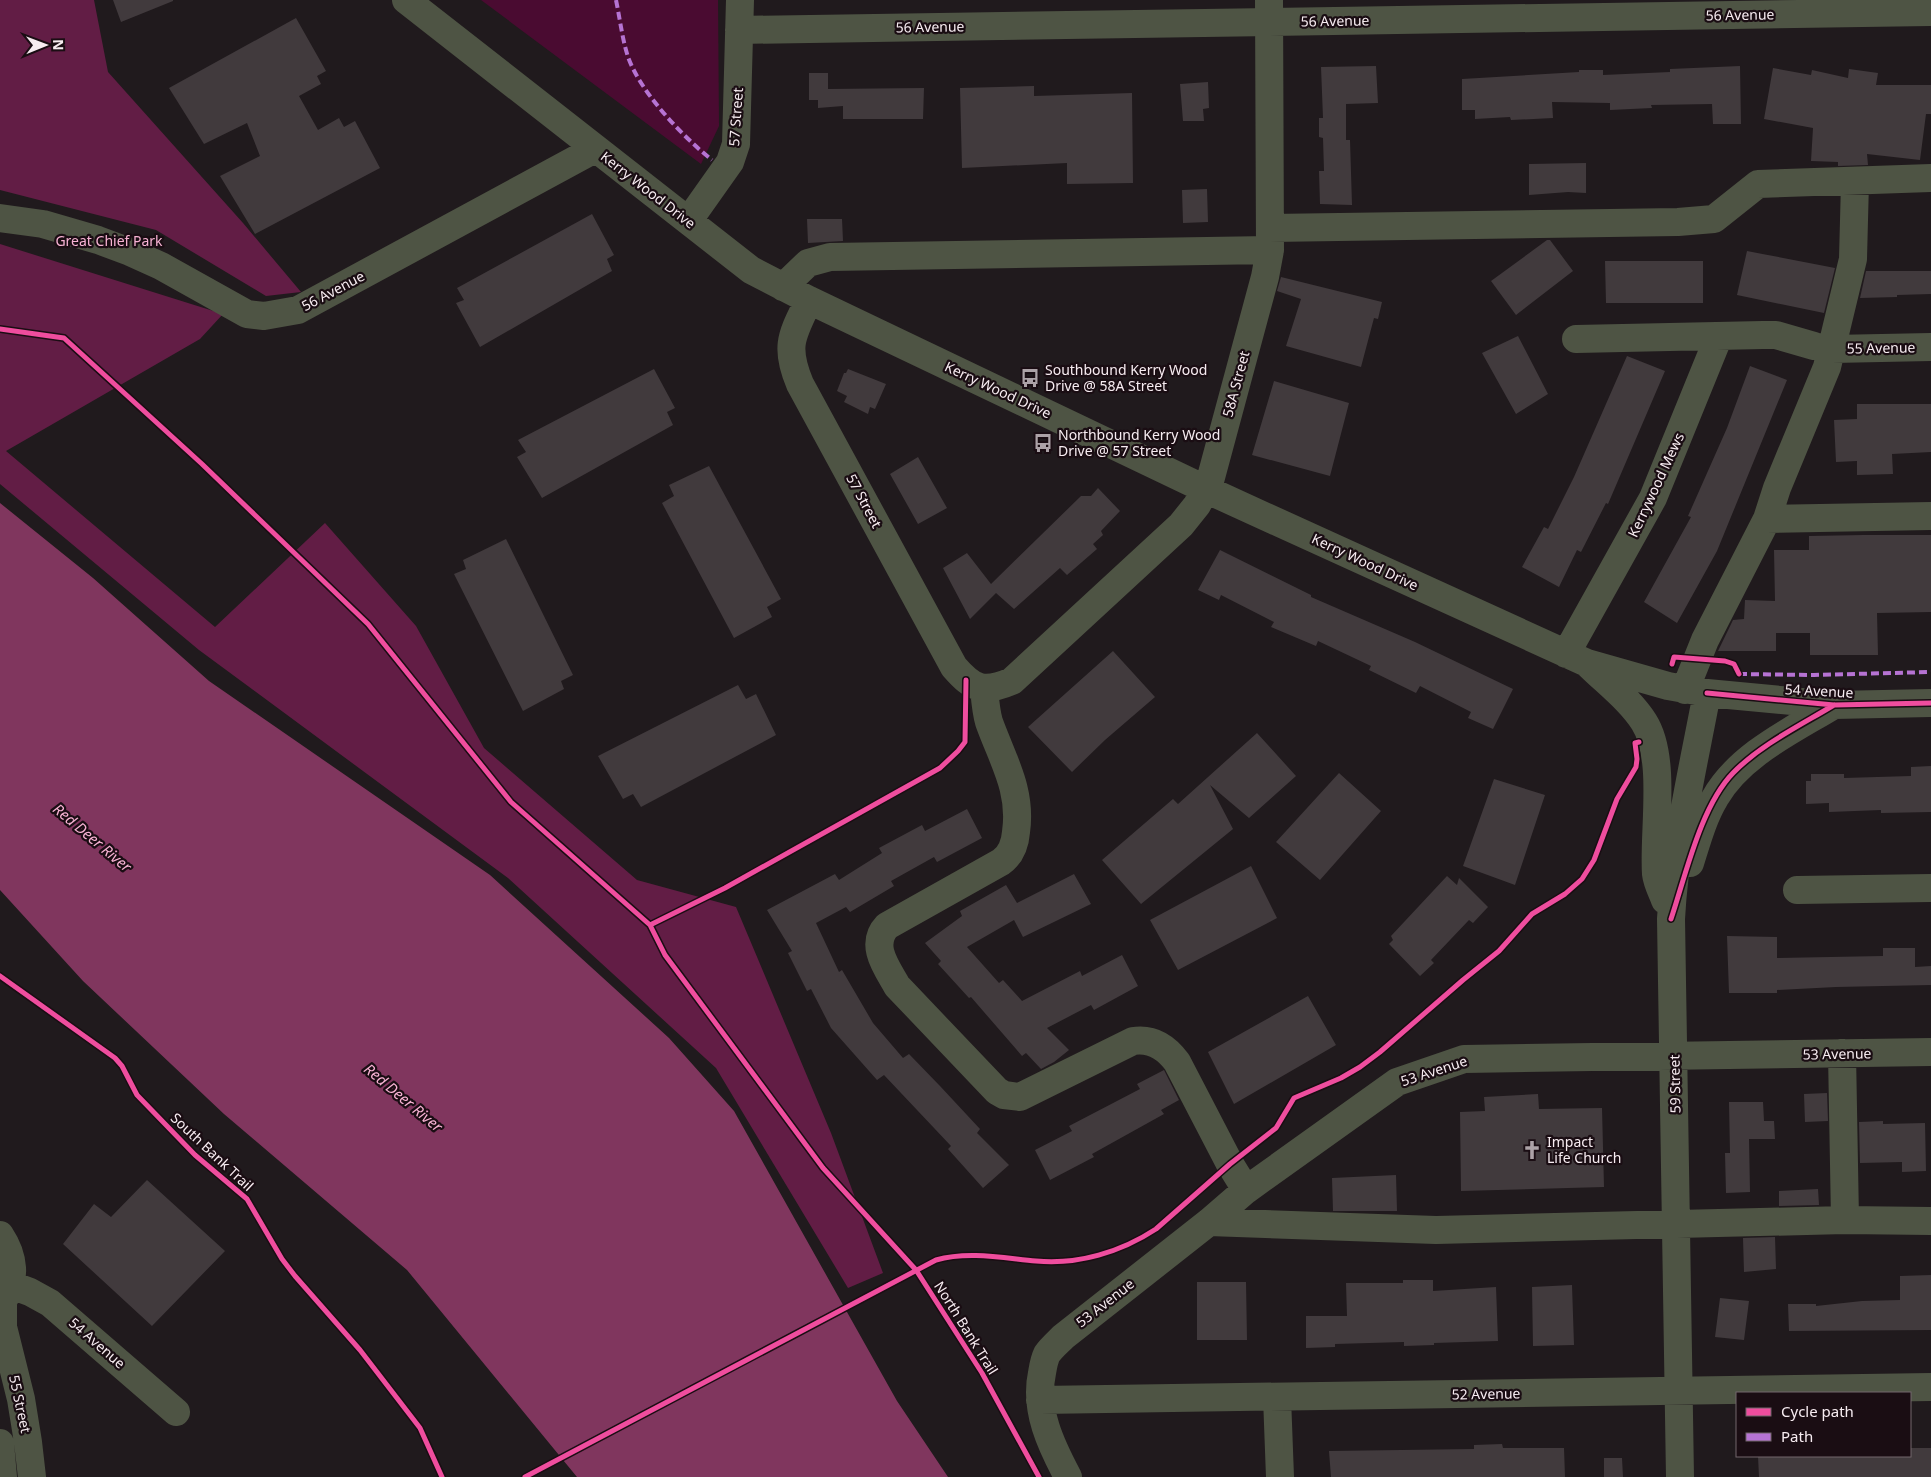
<svg xmlns="http://www.w3.org/2000/svg" width="1931" height="1477" font-family="'Noto Sans',sans-serif">
<rect width="100%" height="100%" fill="#201a1d"/>
<path fill="#4a0b31" d="M 481,0 L 718,0 L 719,126 L 701,164 Z"/>
<path fill="#621d45" d="M 0,0 L 94,0 L 108,72 L 243,223 L 301,292 L 266,296 L 156,230 L 0,190 Z
M 0,244 L 223,314 L 200,339 L 6,451 L 215,627 L 325,523 L 416,626 L 484,748 L 637,880 L 736,907 L 831,1133 L 883,1273 L 848,1288 L 716,1068 L 508,878 L 199,650 L 0,484 Z"/>
<path fill="#80365e" d="M 0,503 L 93,578 L 209,681 L 490,875 L 669,1038 L 734,1111 L 897,1401 L 948,1477 L 577,1477 L 407,1270 L 224,1114 L 83,981 L 0,890 Z"/>
<path fill="#413a3d" d="M 113,0 L 173,0 L 173,1 L 121,22 Z
M 296,18 L 326,71 L 317,76 L 321,84 L 299,96 L 318,130 L 339,118 L 344,127 L 355,121 L 380,168 L 255,234 L 220,176 L 260,156 L 247,123 L 204,144 L 169,88 Z
M 1376,66 L 1378,103 L 1346,104 L 1346,140 L 1350,140 L 1352,205 L 1320,204 L 1319,171 L 1324,171 L 1323,138 L 1319,137 L 1319,118 L 1323,118 L 1321,67 Z
M 1740,66 L 1741,124 L 1713,124 L 1712,104 L 1651,105 L 1652,108 L 1610,110 L 1610,103 L 1552,102 L 1553,118 L 1511,120 L 1510,117 L 1475,119 L 1475,110 L 1462,110 L 1462,79 L 1579,72 L 1579,70 L 1603,70 L 1603,75 L 1670,72 L 1670,69 Z
M 1773,68 L 1811,75 L 1812,70 L 1848,78 L 1849,69 L 1878,73 L 1876,85 L 1931,85 L 1931,114 L 1926,114 L 1920,160 L 1867,154 L 1868,165 L 1838,166 L 1838,162 L 1811,161 L 1813,128 L 1764,119 Z
M 809,73 L 828,73 L 828,89 L 924,88 L 923,119 L 843,119 L 843,106 L 818,108 L 818,100 L 809,100 Z
M 1208,82 L 1209,108 L 1203,109 L 1204,121 L 1183,121 L 1180,84 Z
M 1034,86 L 1034,96 L 1132,93 L 1133,183 L 1067,184 L 1067,163 L 962,168 L 960,88 Z
M 1586,163 L 1586,193 L 1568,192 L 1529,195 L 1529,164 Z
M 1207,189 L 1208,222 L 1183,223 L 1182,190 Z
M 592,214 L 614,255 L 607,259 L 612,271 L 480,347 L 456,303 L 464,300 L 457,288 Z
M 807,219 L 842,219 L 843,241 L 808,243 Z
M 1547,240 L 1550,240 L 1573,271 L 1516,315 L 1491,281 Z
M 1747,251 L 1835,268 L 1824,313 L 1737,295 Z
M 1605,261 L 1703,261 L 1703,303 L 1606,303 Z
M 1866,271 L 1931,271 L 1931,294 L 1897,295 L 1897,297 L 1860,298 Z
M 1281,277 L 1382,302 L 1378,319 L 1374,318 L 1361,367 L 1286,346 L 1301,299 L 1277,291 Z
M 1518,336 L 1548,394 L 1516,414 L 1482,353 Z
M 1627,356 L 1665,371 L 1608,504 L 1606,503 L 1581,552 L 1577,550 L 1559,587 L 1522,567 L 1544,527 L 1548,529 L 1574,477 Z
M 1750,366 L 1787,380 L 1717,551 L 1677,623 L 1644,602 L 1691,517 L 1688,516 L 1727,428 Z
M 654,369 L 675,408 L 667,412 L 673,425 L 542,498 L 517,457 L 526,452 L 518,440 Z
M 848,369 L 886,384 L 875,409 L 870,407 L 868,414 L 844,402 L 847,396 L 837,391 L 844,373 L 846,373 Z
M 1274,381 L 1349,403 L 1330,476 L 1252,455 Z
M 1857,404 L 1931,404 L 1931,452 L 1892,454 L 1893,474 L 1857,475 L 1857,461 L 1836,462 L 1834,420 L 1857,419 Z
M 918,457 L 947,508 L 918,524 L 890,474 Z
M 709,466 L 781,599 L 767,607 L 772,617 L 734,638 L 662,503 L 674,496 L 669,485 Z
M 1098,488 L 1120,511 L 1101,531 L 1103,535 L 1093,544 L 1097,549 L 1067,575 L 1060,568 L 1014,609 L 996,593 L 970,619 L 943,568 L 967,553 L 991,584 L 1081,496 L 1091,496 Z
M 1864,535 L 1931,535 L 1931,612 L 1877,613 L 1878,655 L 1810,655 L 1810,633 L 1776,633 L 1776,651 L 1718,651 L 1733,620 L 1744,619 L 1745,600 L 1775,601 L 1774,550 L 1809,550 L 1809,536 Z
M 506,539 L 573,675 L 561,681 L 564,689 L 523,711 L 454,574 L 466,569 L 463,560 Z
M 1220,550 L 1311,595 L 1311,597 L 1415,642 L 1513,689 L 1493,729 L 1468,718 L 1471,712 L 1420,686 L 1416,693 L 1369,670 L 1371,666 L 1318,641 L 1316,646 L 1271,627 L 1274,622 L 1221,595 L 1219,600 L 1198,590 Z
M 1113,651 L 1155,697 L 1105,740 L 1072,772 L 1028,727 Z
M 738,685 L 746,699 L 756,694 L 776,735 L 641,807 L 633,794 L 623,799 L 598,756 Z
M 1257,733 L 1296,776 L 1249,818 L 1210,785 L 1233,829 L 1141,904 L 1102,860 L 1173,799 L 1178,804 Z
M 1931,766 L 1931,812 L 1881,813 L 1881,810 L 1829,812 L 1829,803 L 1806,804 L 1806,781 L 1811,781 L 1811,774 L 1844,774 L 1844,778 L 1911,776 L 1911,767 Z
M 1339,773 L 1381,811 L 1320,880 L 1276,842 Z
M 1494,779 L 1545,795 L 1515,885 L 1463,866 Z
M 967,809 L 982,838 L 937,862 L 934,857 L 891,881 L 894,886 L 850,912 L 846,907 L 816,923 L 839,972 L 842,970 L 873,1023 L 903,1058 L 909,1054 L 940,1086 L 980,1129 L 977,1133 L 1009,1165 L 983,1188 L 948,1149 L 951,1146 L 884,1075 L 877,1080 L 831,1028 L 811,989 L 807,991 L 788,953 L 792,951 L 767,910 L 835,874 L 839,880 L 882,853 L 879,848 L 922,825 L 925,831 Z
M 1251,866 L 1277,918 L 1178,970 L 1150,920 Z
M 1074,874 L 1091,904 L 1023,937 L 1014,920 L 967,947 L 999,983 L 1003,980 L 1022,1001 L 1080,971 L 1082,976 L 1122,955 L 1138,986 L 1094,1010 L 1091,1005 L 1047,1028 L 1069,1050 L 1054,1062 L 1041,1069 L 1026,1053 L 1022,1056 L 971,997 L 969,998 L 938,964 L 941,961 L 925,943 L 962,916 L 960,911 L 1006,885 L 1017,903 Z
M 1447,876 L 1457,885 L 1459,878 L 1488,907 L 1473,923 L 1469,920 L 1431,960 L 1434,963 L 1420,976 L 1389,944 L 1393,940 L 1391,936 Z
M 1727,936 L 1777,937 L 1777,958 L 1883,956 L 1883,948 L 1915,948 L 1915,967 L 1931,966 L 1931,985 L 1836,987 L 1777,990 L 1777,993 L 1729,993 Z
M 1308,996 L 1336,1045 L 1234,1104 L 1208,1052 Z
M 1164,1070 L 1179,1100 L 1161,1110 L 1164,1114 L 1092,1154 L 1094,1157 L 1050,1180 L 1035,1150 L 1072,1131 L 1069,1126 L 1140,1089 L 1137,1084 Z
M 1827,1093 L 1828,1121 L 1805,1122 L 1804,1094 Z
M 1538,1094 L 1539,1109 L 1602,1108 L 1604,1187 L 1461,1191 L 1460,1112 L 1485,1111 L 1484,1097 Z
M 1729,1102 L 1763,1102 L 1764,1121 L 1774,1121 L 1775,1139 L 1749,1139 L 1750,1192 L 1726,1193 L 1725,1153 L 1730,1153 Z
M 1883,1121 L 1883,1124 L 1925,1123 L 1926,1171 L 1902,1172 L 1902,1162 L 1860,1163 L 1859,1122 Z
M 1396,1175 L 1397,1211 L 1333,1211 L 1332,1178 Z
M 147,1180 L 225,1251 L 152,1326 L 63,1244 L 94,1204 L 111,1217 Z
M 1818,1189 L 1819,1205 L 1779,1206 L 1779,1191 Z
M 1775,1237 L 1776,1269 L 1744,1272 L 1743,1238 Z
M 1931,1275 L 1931,1330 L 1789,1331 L 1788,1304 L 1816,1304 L 1816,1306 L 1862,1301 L 1900,1300 L 1900,1276 Z
M 1403,1280 L 1433,1280 L 1433,1291 L 1496,1287 L 1498,1341 L 1434,1343 L 1434,1345 L 1404,1346 L 1404,1342 L 1335,1344 L 1335,1347 L 1306,1348 L 1306,1316 L 1347,1316 L 1346,1283 L 1403,1283 Z
M 1197,1282 L 1246,1282 L 1247,1340 L 1197,1340 Z
M 1572,1285 L 1574,1345 L 1533,1346 L 1532,1287 Z
M 1720,1298 L 1749,1301 L 1744,1340 L 1715,1337 Z
M 1502,1444 L 1503,1448 L 1564,1448 L 1565,1477 L 1331,1477 L 1329,1451 L 1474,1449 L 1474,1445 Z
M 1910,1448 L 1931,1448 L 1931,1477 L 1759,1477 L 1758,1456 L 1910,1456 Z
M 1604,1458 L 1622,1458 L 1623,1477 L 1604,1477 Z"/>
<g fill="none" stroke-linecap="round" stroke-linejoin="round">
<path stroke="#4e5444" stroke-width="28" d="M 406,0 L 751,270 L 809,300 L 1205,489 L 1587,663 L 1668,686 L 1707,693 L 1834,705 L 1931,703
M 739,30 L 1931,12
M 0,218 L 43,224 L 98,240 L 130,252 L 161,266 L 247,314 L 264,316 L 298,310 L 595,149
M 689,220 L 730,162 L 736,144 L 740,0
M 1271,228 L 1678,222 L 1714,219 L 1758,184 L 1931,178
M 783,287 L 808,263 L 830,257 L 1270,250
M 809,300 C 792,335 784,346 800,384 L 954,667 C 974,690 984,693 1012,681 L 1181,525 L 1197,505 L 1210,481 L 1265,277 L 1270,250 L 1269,0
M 1576,339 L 1763,335 L 1776,335 L 1814,346
M 1832,349 L 1931,347
M 1767,519 L 1931,516
M 1566,654 L 1653,498 L 1719,336
M 1588,664 C 1606,682 1630,700 1644,722 C 1667,758 1653,832 1656,874 C 1657,883 1662,892 1665,900
M 984,688 C 985,699 986,712 989,722 C 1003,761 1022,790 1016,832 C 1015,845 1011,855 1001,862 L 887,926 C 869,945 887,968 897,986 L 997,1091 L 1004,1095 L 1020,1097 L 1133,1041 C 1152,1038 1166,1047 1177,1062 L 1230,1164 L 1246,1190
M 1685,690 L 1705,640 L 1767,519 L 1777,488 L 1827,367 L 1853,259 L 1855,182
M 1690,863 C 1697,841 1703,818 1715,798 C 1739,755 1793,730 1834,705
M 1797,890 L 1931,888
M 1842,1053 L 1845,1220
M 1209,1222 L 1436,1230 L 1845,1220 L 1931,1221
M 0,1235 C 14,1256 17,1279 3,1301
M 11,1285 L 30,1292 L 50,1303 L 176,1412
M 3,1302 L 3,1327 L 21,1399 L 28,1442 L 32,1477
M 1277,1397 L 1280,1477
M 1040,1400 L 1931,1387
M 0,1443 L 3,1477
M 1068,1477 C 1051,1445 1034,1410 1042,1373 C 1043,1367 1044,1360 1047,1354 C 1051,1348 1058,1342 1063,1337 L 1209,1222 L 1246,1190 L 1397,1082 L 1464,1059 L 1931,1052
M 1680,1477 L 1671,919 C 1675,843 1693,768 1707,693"/>
<path stroke="#b673d3" stroke-width="4" stroke-dasharray="8 4" stroke-linecap="butt" d="M 616,0 C 620,19 622,38 628,57 C 641,93 682,136 712,160
M 1739,674 L 1814,675 L 1931,672"/>
<g stroke="#1a0d13" stroke-width="8">
<path id="cycleway" d="M 0,329 L 64,338 L 202,464 L 368,624 L 511,802 L 650,925 L 665,955 L 823,1168 L 916,1270 L 982,1373 L 1039,1477
M 1672,664 L 1674,657 L 1725,661 L 1734,664 L 1739,674
M 1707,693 L 1834,705 L 1931,703
M 1671,919 C 1686,874 1701,806 1733,773 C 1760,745 1801,725 1834,705
M 650,925 L 725,888 L 940,768 L 958,751 L 965,742 L 966,680
M 0,976 L 115,1058 L 122,1066 L 137,1095 L 195,1155 L 247,1199 L 282,1259 L 295,1276 L 360,1350 L 420,1428 L 442,1477
M 525,1477 L 936,1260 C 968,1251 1003,1258 1036,1261 C 1078,1265 1121,1252 1156,1229 L 1230,1164 L 1276,1128 L 1294,1098 L 1341,1078 L 1360,1067 L 1380,1052 L 1463,980 L 1499,951 L 1532,914 L 1565,894 L 1582,879 L 1594,860 L 1617,799 L 1636,767 L 1637,759 L 1635,743 L 1639,742"/>
</g>
<use href="#cycleway" stroke="#ef4d9e" stroke-width="5"/>
</g>
<defs>
<g id="bus-bare" transform="scale(1.5)"><path d="M-5-6H5V4H4V6H2V4H-2V6H-4V4H-5ZM-3.5-4V0h7V-4ZM-3.5 1.2v1.5H-2V1.2ZM2 1.2v1.5H3.5V1.2Z" fill="#aca2a7" stroke="#1a0d13" stroke-width="2.5" paint-order="stroke"/></g>
<g id="church-bare" transform="scale(1.5)"><path d="M-1.2-6h2.4v3.5h3.3v2.4h-3.3V6h-2.4V-.1h-3.3v-2.4h3.3Z" fill="#aca2a7" stroke="#1a0d13" stroke-width="2.5" paint-order="stroke"/></g>
</defs>
<g fill-rule="evenodd">
<use href="#bus-bare" x="1030" y="378"/>
<use href="#bus-bare" x="1043" y="443"/>
<use href="#church-bare" x="1532" y="1150"/>
</g>
<g text-anchor="middle" stroke-width="4.5" stroke-linejoin="round" paint-order="stroke">
<g font-size="14" fill="#f7ecf1" stroke="#1a0d13">
<text transform="translate(1740 15) rotate(-1)" y="5">56 Avenue</text>
<text transform="translate(1335 21) rotate(-1)" y="5">56 Avenue</text>
<text transform="translate(930 27) rotate(-1)" y="5">56 Avenue</text>
<text transform="translate(736 117) rotate(-86)" y="5">57 Street</text>
<text transform="translate(648 190) rotate(38)" y="5">Kerry Wood Drive</text>
<text transform="translate(333 291) rotate(-28)" y="5">56 Avenue</text>
<text transform="translate(1881 348) rotate(-1)" y="5">55 Avenue</text>
<text transform="translate(1236 384) rotate(-75)" y="5">58A Street</text>
<text transform="translate(998 390) rotate(25)" y="5">Kerry Wood Drive</text>
<text transform="translate(1656 485) rotate(-65)" y="5">Kerrywood Mews</text>
<text transform="translate(864 501) rotate(62)" y="5">57 Street</text>
<text transform="translate(1365 562) rotate(25)" y="5">Kerry Wood Drive</text>
<text transform="translate(1819 691) rotate(3)" y="5">54 Avenue</text>
<text transform="translate(1837 1054) rotate(-1)" y="5">53 Avenue</text>
<text transform="translate(1434 1071) rotate(-18)" y="5">53 Avenue</text>
<text transform="translate(1675 1084) rotate(-91)" y="5">59 Street</text>
<text transform="translate(212 1152) rotate(43)" y="5">South Bank Trail</text>
<text transform="translate(1105 1303) rotate(-38)" y="5">53 Avenue</text>
<text transform="translate(966 1328) rotate(58)" y="5">North Bank Trail</text>
<text transform="translate(97 1343) rotate(41)" y="5">54 Avenue</text>
<text transform="translate(1486 1394) rotate(-1)" y="5">52 Avenue</text>
<text transform="translate(20 1404) rotate(78)" y="5">55 Street</text>
</g>
<g font-size="14" fill="#f8b3d4" stroke="#1a0d13">
<text x="109" y="246">Great Chief Park</text>
</g>
<g font-size="14" fill="#f7ecf1" stroke="#1a0d13" text-anchor="start">
<text x="1045" y="375">Southbound Kerry Wood<tspan x="1045" dy="16">Drive @ 58A Street</tspan></text>
<text x="1058" y="440">Northbound Kerry Wood<tspan x="1058" dy="16">Drive @ 57 Street</tspan></text>
<text x="1547" y="1147">Impact<tspan x="1547" dy="16">Life Church</tspan></text>
</g>
<g font-size="15" font-style="italic" fill="#f8b3d4" stroke="#1a0d13">
<text transform="translate(92 838) rotate(40)" y="5">Red Deer River</text>
<text transform="translate(403 1098) rotate(40)" y="5">Red Deer River</text>
</g>
</g>
<rect x="1736" y="1392" width="175" height="65" fill="#1a0d13" stroke="#72666c"/>
<rect x="1746" y="1408" width="25" height="8" fill="#ef4d9e" stroke="#72666c"/>
<text x="1781" y="1417" font-size="15" fill="#f7ecf1">Cycle path</text>
<rect x="1746" y="1433" width="25" height="8" fill="#b673d3" stroke="#72666c"/>
<text x="1781" y="1442" font-size="15" fill="#f7ecf1">Path</text>
<g transform="translate(45 45) rotate(89)" stroke="#1a0d13" stroke-width="4" paint-order="stroke">
<path d="M0-4L9 19L0 12L-9 19Z" fill="#f7ecf1"/>
<text y="-8" font-size="14" font-weight="bold" text-anchor="middle" fill="#f7ecf1">N</text>
</g>
</svg>
